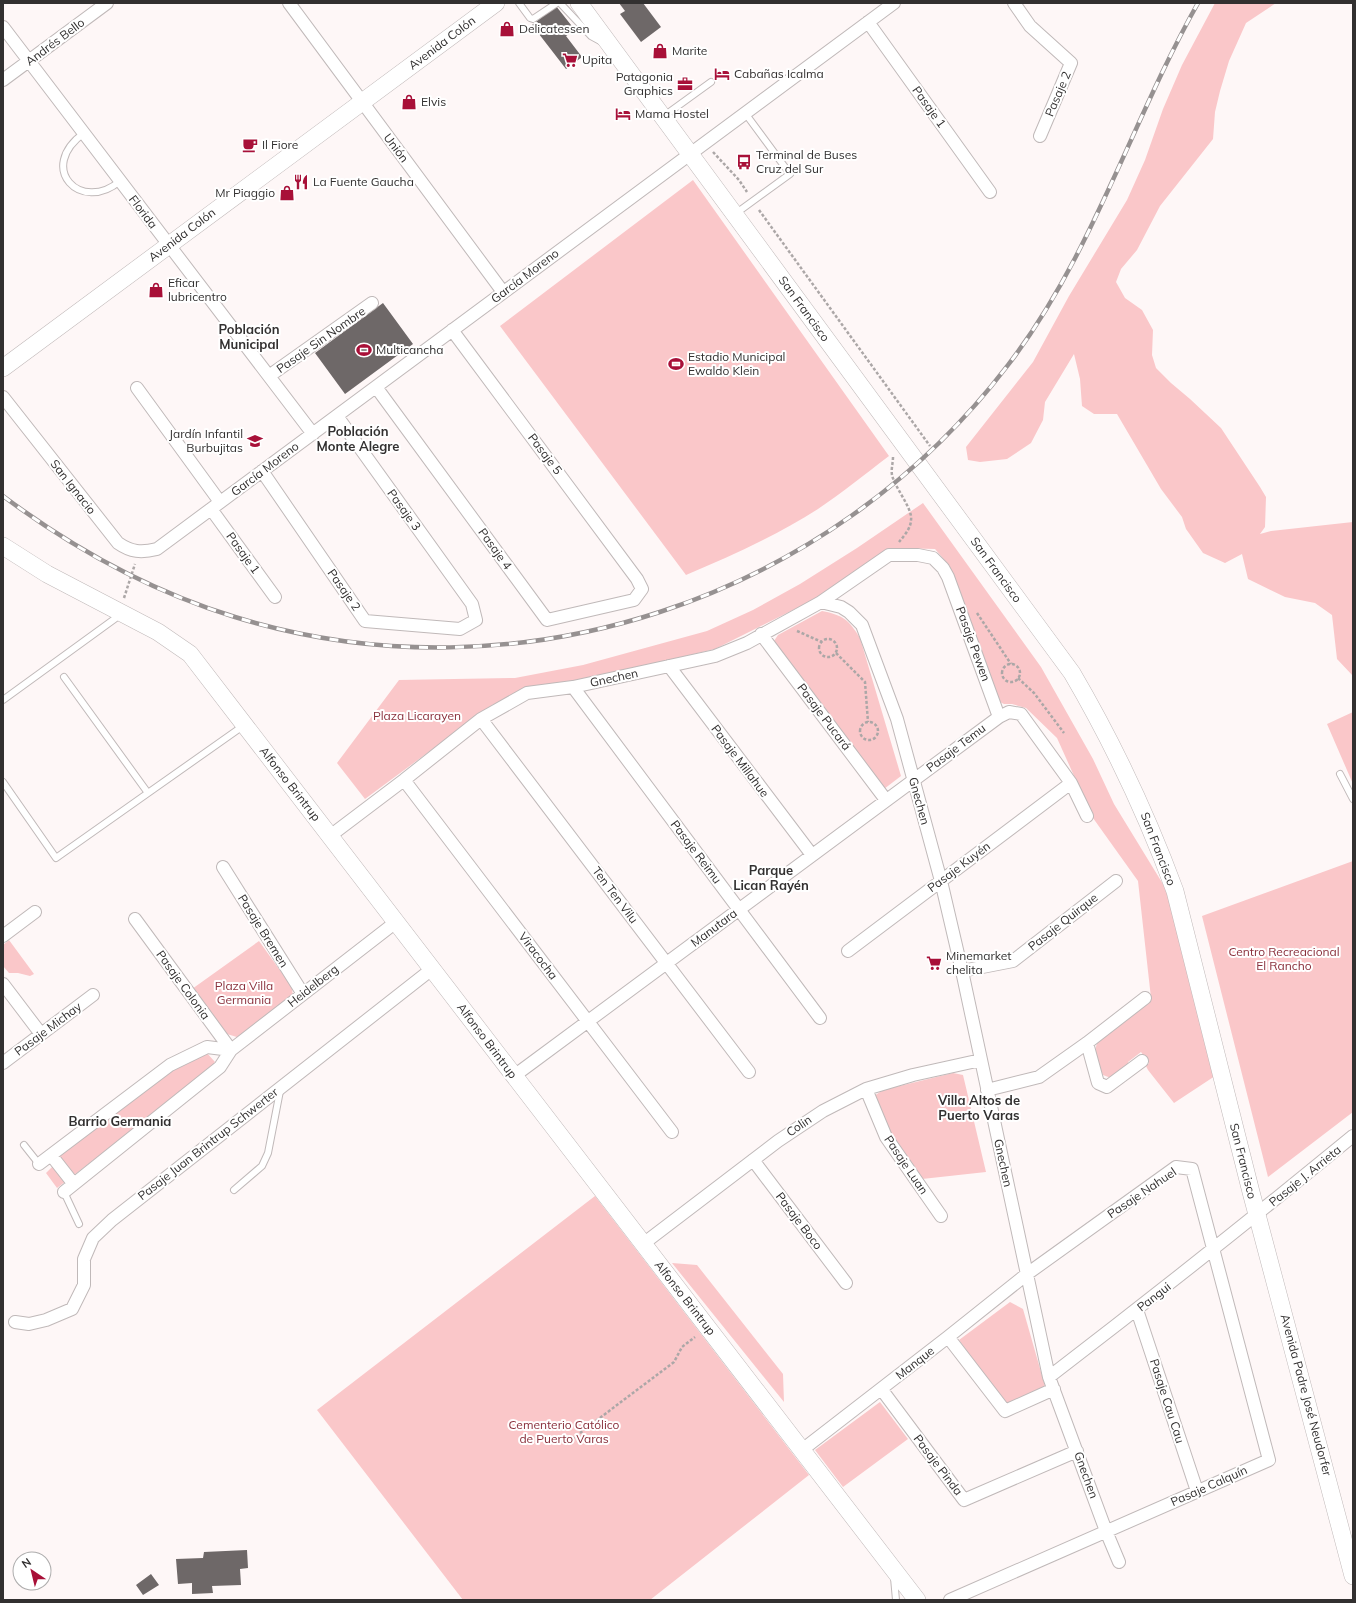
<svg xmlns="http://www.w3.org/2000/svg" width="1356" height="1603" font-family="Mulish,sans-serif">
<rect width="100%" height="100%" fill="#fef7f7"/>
<path fill="#fac7c9" d="M 1215,3 L 1276,3 L 1246,23 L 1229,61 L 1220,91 L 1215,112 L 1213,139 L 1160,206 L 1137,250 L 1121,269 L 1116,282 L 1125,298 L 1142,310 L 1153,330 L 1152,355 L 1156,368 L 1171,383 L 1190,399 L 1221,428 L 1260,487 L 1266,497 L 1265,527 L 1260,534 L 1271,531 L 1353,522 L 1353,676 L 1337,659 L 1332,615 L 1315,603 L 1285,597 L 1248,579 L 1242,554 L 1225,563 L 1203,553 L 1186,529 L 1182,517 L 1161,489 L 1117,414 L 1094,414 L 1082,406 L 1080,379 L 1074,354 L 1045,402 L 1043,420 L 1031,443 L 1007,459 L 980,462 L 968,460 L 966,447 L 1033,362 L 1069,296 L 1127,200 L 1145,160 L 1163,109 L 1182,65 Z
M 693,180 L 889,456 C 865,474 842,493 818,509 C 776,536 731,556 686,575 L 500,326 Z
M 923,503 L 1041,667 L 1093,759 L 1114,804 L 1166,889 L 1215,1076 L 1174,1103 L 1148,1070 L 1146,1066 L 1149,1063 L 1141,1052 L 1128,1062 L 1129,1065 L 1111,1078 L 1103,1075 L 1100,1069 L 1095,1050 L 1098,1040 L 1151,998 L 1138,881 L 1093,818 L 1057,738 L 1026,708 L 1012,704 L 1004,704 L 996,700 L 947,563 L 935,549 L 896,548 L 875,558 L 813,600 L 715,649 L 513,697 L 492,705 L 365,799 L 337,763 L 399,680 L 515,678 L 583,665 L 707,631 L 753,610 L 800,584 L 857,548 Z
M 822,611 C 843,615 849,620 860,638 L 901,776 L 884,789 L 772,644 L 778,635 Z
M 1353,712 L 1353,784 L 1327,724 Z
M 1353,861 L 1353,1112 L 1268,1177 L 1202,916 Z
M 9,940 L 34,974 L 30,976 L 18,973 L 9,973 L 3,966 L 3,945 Z
M 259,941 L 292,987 L 293,998 L 240,1038 L 227,1034 L 192,989 Z
M 206,1052 L 215,1062 L 210,1071 L 57,1188 L 46,1173 L 55,1164 L 56,1156 L 172,1068 Z
M 953,1073 L 963,1075 L 986,1172 L 922,1179 L 890,1134 L 874,1096 L 883,1090 Z
M 595,1196 L 809,1475 L 650,1600 L 463,1600 L 317,1410 Z
M 672,1263 L 697,1265 L 783,1374 L 784,1402 Z
M 1010,1302 L 1023,1309 L 1045,1386 L 1006,1405 L 959,1340 Z
M 880,1402 L 908,1439 L 843,1487 L 815,1450 Z"/>
<path fill="#6e6868" d="M 619,3 L 643,3 L 661,27 L 641,42 L 620,14 L 625,11 Z
M 556,6 L 575,30 L 566,36 L 582,57 L 566,69 L 532,25 Z
M 383,303 L 413,344 L 345,394 L 315,353 Z
M 247,1550 L 248,1568 L 240,1569 L 241,1585 L 212,1586 L 213,1593 L 192,1594 L 192,1583 L 178,1584 L 176,1559 L 203,1558 L 204,1552 Z
M 151,1574 L 159,1585 L 143,1595 L 136,1585 Z"/>
<g fill="none" stroke-linecap="round" stroke-linejoin="round">
<g stroke="#c0b9b9" stroke-width="8">
<path id="lane" d="M 519,3 L 530,18 L 533,19 L 557,3
M 560,3 L 591,36 L 602,42
M 664,116 L 711,82
M 84,133 C 36,168 81,214 120,181
M 735,214 L 790,174 L 745,113
M 64,677 L 148,793 L 243,726
M 3,700 L 120,615
M 1340,774 L 1353,799
M 3,782 L 56,858 L 148,793
M 24,1145 L 39,1164
M 234,1190 L 262,1166 L 268,1153 L 280,1091
M 64,1192 L 79,1224
M 894,1578 L 896,1600"/>
</g>
<g stroke="#c0b9b9" stroke-width="14">
<path id="street" d="M 289,3 L 503,292
M 1014,3 L 1030,26 L 1071,63 L 1040,136
M 868,22 L 990,192
M 3,27 L 313,434
M 3,80 L 107,3
M 269,376 L 372,303
M 376,387 L 547,620 L 634,600 L 642,589 L 637,579 L 452,330
M 137,388 L 220,502
M 3,397 L 118,543 C 131,552 141,553 157,549 L 894,3
M 262,471 L 365,621 L 460,629 L 476,620 L 472,604 L 337,416
M 211,509 L 275,597
M 821,602 L 889,555 L 918,555 L 933,558 L 943,568 L 948,577 L 999,717 L 1009,712 L 1021,714 L 1071,783 L 1087,816
M 761,634 L 886,800
M 669,666 L 812,855
M 573,687 L 820,1018
M 481,719 L 749,1072
M 404,780 L 672,1132
M 330,836 L 404,780 L 481,719 L 527,693 L 573,687 L 715,656 L 747,643 L 821,602 L 841,607 L 849,612 L 862,625 L 897,719 L 941,881 L 962,971 L 1049,1377 L 1106,1531 L 1119,1562
M 223,867 L 303,994
M 135,919 L 231,1050
M 3,936 L 35,912
M 848,951 L 1071,783
M 962,971 L 1013,961 L 1116,881
M 3,984 L 41,1034
M 1087,1043 L 1098,1083 L 1107,1087 L 1142,1061
M 3,1063 L 93,995
M 514,1076 L 999,717
M 866,1089 L 886,1137 L 941,1216
M 987,1090 L 1039,1077 L 1087,1043 L 1145,998
M 51,1155 L 73,1183
M 753,1160 L 846,1283
M 39,1164 L 170,1065 L 207,1047 L 231,1050
M 64,1192 L 220,1067 L 231,1050 L 396,922
M 643,1244 L 778,1141 L 823,1111 L 866,1089 L 913,1075 L 981,1060
M 1137,1310 L 1197,1491
M 15,1322 L 29,1324 L 46,1320 L 72,1309 L 84,1285 L 84,1259 L 93,1238 L 112,1220 L 432,969
M 948,1337 L 1005,1411 L 1054,1389
M 1049,1377 C 1152,1298 1253,1218 1353,1136
M 882,1390 L 964,1500 L 1077,1451
M 802,1450 L 948,1337 L 1027,1274 L 1176,1167 L 1192,1169 L 1269,1460 L 950,1600"/>
</g>
<g stroke="#c0b9b9" stroke-width="18">
<path id="secondary" d="M 579,3 L 1072,673 C 1113,743 1147,815 1175,891 L 1251,1192 L 1353,1576
M 3,368 L 496,3
M 3,546 L 47,574 L 158,632 L 190,654 L 917,1600"/>
</g>
<path stroke="#aca7a7" stroke-width="2.5" stroke-dasharray="3 2" stroke-linecap="butt" d="M 713,152 L 739,180 L 747,192
M 759,210 L 930,446
M 893,457 C 893,463 891,469 892,475 C 895,488 913,509 911,520 C 911,528 904,536 899,542
M 124,598 L 135,564
M 977,613 L 1011,664
M 797,631 L 822,642
M819 648a9 9 0 1 1 18 0a9 9 0 1 1-18 0Z
M 836,653 L 865,682 L 868,722
M1002 673a9 9 0 1 1 18 0a9 9 0 1 1-18 0Z
M 1018,678 L 1034,693 L 1064,733
M860 731a9 9 0 1 1 18 0a9 9 0 1 1-18 0Z
M 572,1439 L 674,1362 L 682,1347 L 695,1337"/>
<use href="#lane" stroke="#fff" stroke-width="6"/>
<use href="#street" stroke="#fff" stroke-width="12"/>
<use href="#secondary" stroke="#fff" stroke-width="17"/>
<g stroke="#969191" stroke-width="4.5">
<path id="rail" d="M 3,496 C 74,549 150,591 235,617 C 518,704 829,600 1008,365 C 1092,256 1131,122 1198,3"/>
</g>
<use href="#rail" stroke="#fff" stroke-width="3" stroke-dasharray="9" stroke-linecap="butt"/>
</g>
<defs>
<g id="shop-bare" transform="scale(1.2)"><path d="M-5-2.5h2.3a2.7 3.5 0 0 1 5.4 0H5L5.5 6h-11ZM-1.5-2.5h3a1.5 2.3 0 0 0-3 0Z" fill="#a81038" stroke="#fff" stroke-width="2.5" paint-order="stroke"/></g>
<g id="supermarket-bare" transform="scale(1.2)"><path d="M-6-5.5h2.5l.6 2H6L4.5 2H-2.5L-4.4-4H-6ZM-1.5 3.2a1.3 1.3 0 1 0 .1 0ZM3 3.2a1.3 1.3 0 1 0 .1 0Z" fill="#a81038" stroke="#fff" stroke-width="2.5" paint-order="stroke"/></g>
<g id="hotel-bare" transform="scale(1.2)"><path d="M-6-4.5h1.5V1H6V5H4.5V3h-9V5H-6ZM-4 0a1.8 1.8 0 1 1 3.6 0ZM.5 0V-2.5h3Q6-2.5 6 0Z" fill="#a81038" stroke="#fff" stroke-width="2.5" paint-order="stroke"/></g>
<g id="office-bare" transform="scale(1.2)"><path d="M-6-3h4V-5.5h4V-3h4V5H-6ZM-1-4.5V-3h2v-1.5ZM-6 0V1H6V0Z" fill="#a81038" stroke="#fff" stroke-width="2.5" paint-order="stroke"/></g>
<g id="cafe-bare" transform="scale(1.2)"><path d="M-5.5-4.5H6V0H3Q3 3.5 0 3.5H-2.5Q-5.5 3.5-5.5 0ZM3-3.2v2h1.7v-2ZM-6 4.5H4V6H-6Z" fill="#a81038" stroke="#fff" stroke-width="2.5" paint-order="stroke"/></g>
<g id="bus-bare" transform="scale(1.2)"><path d="M-5-6H5V4H4V6H2V4H-2V6H-4V4H-5ZM-3.5-4V0h7V-4ZM-3.5 1.2v1.5H-2V1.2ZM2 1.2v1.5H3.5V1.2Z" fill="#a81038" stroke="#fff" stroke-width="2.5" paint-order="stroke"/></g>
<g id="restaurant-bare" transform="scale(1.2)"><path d="M-5-6h1v4h1v-4h1v4h1v-4h1v5L-1.5 .5V6h-2V.5L-5-1ZM5-6V6H3V1.5H1.5Q1.5-4 5-6Z" fill="#a81038" stroke="#fff" stroke-width="2.5" paint-order="stroke"/></g>
<g id="stadium-bare" transform="scale(1.2)"><path d="M0-5a6.5 5 0 1 0 0 10a6.5 5 0 1 0 0-10ZM-3.5-1.8h7v3.6h-7Z" fill="#a81038" stroke="#fff" stroke-width="2.5" paint-order="stroke"/></g>
<g id="school-bare" transform="scale(1.2)"><path d="M0-5L7-2L0 1L-7-2ZM-4 1L0 2.5L4 1V4Q0 6-4 4Z" fill="#a81038" stroke="#fff" stroke-width="2.5" paint-order="stroke"/></g>
</defs>
<g fill-rule="evenodd">
<use href="#shop-bare" x="507" y="29"/>
<use href="#shop-bare" x="660" y="51"/>
<use href="#supermarket-bare" x="570" y="60"/>
<use href="#hotel-bare" x="722" y="74"/>
<use href="#office-bare" x="685" y="84"/>
<use href="#shop-bare" x="409" y="102"/>
<use href="#hotel-bare" x="623" y="114"/>
<use href="#cafe-bare" x="250" y="145"/>
<use href="#bus-bare" x="744" y="162"/>
<use href="#restaurant-bare" x="301" y="182"/>
<use href="#shop-bare" x="287" y="193"/>
<use href="#shop-bare" x="156" y="290"/>
<use href="#stadium-bare" x="364" y="350"/>
<use href="#stadium-bare" x="676" y="364"/>
<use href="#school-bare" x="255" y="441"/>
<use href="#supermarket-bare" x="934" y="963"/>
</g>
<g text-anchor="middle" stroke-width="4" stroke-linejoin="round" paint-order="stroke">
<g font-size="12" fill="#323030" stroke="#fff" text-anchor="start">
<text x="519" y="33">Delicatessen</text>
<text x="672" y="55">Marite</text>
<text x="582" y="64">Upita</text>
<text x="734" y="78">Cabañas Icalma</text>
<text x="673" y="81" text-anchor="end">Patagonia<tspan x="673" dy="14">Graphics</tspan></text>
<text x="421" y="106">Elvis</text>
<text x="635" y="118">Mama Hostel</text>
<text x="262" y="149">Il Fiore</text>
<text x="756" y="159">Terminal de Buses<tspan x="756" dy="14">Cruz del Sur</tspan></text>
<text x="313" y="186">La Fuente Gaucha</text>
<text x="275" y="197" text-anchor="end">Mr Piaggio</text>
<text x="168" y="287">Eficar<tspan x="168" dy="14">lubricentro</tspan></text>
<text x="376" y="354">Multicancha</text>
<text x="688" y="361">Estadio Municipal<tspan x="688" dy="14">Ewaldo Klein</tspan></text>
<text x="243" y="438" text-anchor="end">Jardín Infantil<tspan x="243" dy="14">Burbujitas</tspan></text>
<text x="946" y="960">Minemarket<tspan x="946" dy="14">chelita</tspan></text>
</g>
<g font-size="12" fill="#323030" stroke="#fff">
<text transform="translate(55 42) rotate(-37)" y="4">Andrés Bello</text>
<text transform="translate(442 43) rotate(-37)" y="4">Avenida Colón</text>
<text transform="translate(1058 94) rotate(-67)" y="4">Pasaje 2</text>
<text transform="translate(929 107) rotate(54)" y="4">Pasaje 1</text>
<text transform="translate(396 148) rotate(53)" y="4">Unión</text>
<text transform="translate(143 212) rotate(53)" y="4">Florida</text>
<text transform="translate(182 235) rotate(-37)" y="4">Avenida Colón</text>
<text transform="translate(525 276) rotate(-37)" y="4">García Moreno</text>
<text transform="translate(804 309) rotate(54)" y="4">San Francisco</text>
<text transform="translate(321 340) rotate(-35)" y="4">Pasaje Sin Nombre</text>
<text transform="translate(545 454) rotate(53)" y="4">Pasaje 5</text>
<text transform="translate(265 469) rotate(-37)" y="4">García Moreno</text>
<text transform="translate(73 487) rotate(52)" y="4">San Ignacio</text>
<text transform="translate(404 510) rotate(54)" y="4">Pasaje 3</text>
<text transform="translate(495 549) rotate(54)" y="4">Pasaje 4</text>
<text transform="translate(243 553) rotate(54)" y="4">Pasaje 1</text>
<text transform="translate(996 570) rotate(54)" y="4">San Francisco</text>
<text transform="translate(344 590) rotate(55)" y="4">Pasaje 2</text>
<text transform="translate(973 644) rotate(70)" y="4">Pasaje Pewen</text>
<text transform="translate(614 678) rotate(-12)" y="4">Gnechen</text>
<text transform="translate(824 717) rotate(53)" y="4">Pasaje Pucará</text>
<text transform="translate(956 748) rotate(-37)" y="4">Pasaje Temu</text>
<text transform="translate(740 761) rotate(53)" y="4">Pasaje Millahue</text>
<text transform="translate(290 784) rotate(52)" y="4">Alfonso Brintrup</text>
<text transform="translate(919 801) rotate(75)" y="4">Gnechen</text>
<text transform="translate(1158 849) rotate(69)" y="4">San Francisco</text>
<text transform="translate(696 852) rotate(53)" y="4">Pasaje Reimu</text>
<text transform="translate(959 867) rotate(-37)" y="4">Pasaje Kuyén</text>
<text transform="translate(615 895) rotate(53)" y="4">Ten Ten Vilu</text>
<text transform="translate(1063 922) rotate(-38)" y="4">Pasaje Quirque</text>
<text transform="translate(714 928) rotate(-37)" y="4">Manutara</text>
<text transform="translate(263 931) rotate(58)" y="4">Pasaje Bremen</text>
<text transform="translate(538 956) rotate(53)" y="4">Viracocha</text>
<text transform="translate(183 985) rotate(54)" y="4">Pasaje Colonia</text>
<text transform="translate(313 986) rotate(-38)" y="4">Heidelberg</text>
<text transform="translate(48 1029) rotate(-37)" y="4">Pasaje Michay</text>
<text transform="translate(487 1041) rotate(53)" y="4">Alfonso Brintrup</text>
<text transform="translate(799 1126) rotate(-34)" y="4">Colin</text>
<text transform="translate(208 1144) rotate(-38)" y="4">Pasaje Juan Brintrup Schwerter</text>
<text transform="translate(1243 1161) rotate(76)" y="4">San Francisco</text>
<text transform="translate(1003 1163) rotate(78)" y="4">Gnechen</text>
<text transform="translate(906 1165) rotate(56)" y="4">Pasaje Luan</text>
<text transform="translate(1305 1176) rotate(-39)" y="4">Pasaje J. Arrieta</text>
<text transform="translate(1142 1193) rotate(-34)" y="4">Pasaje Nahuel</text>
<text transform="translate(799 1221) rotate(53)" y="4">Pasaje Boco</text>
<text transform="translate(1154 1297) rotate(-38)" y="4">Pangui</text>
<text transform="translate(685 1298) rotate(52)" y="4">Alfonso Brintrup</text>
<text transform="translate(915 1363) rotate(-38)" y="4">Manque</text>
<text transform="translate(1306 1395) rotate(75)" y="4">Avenida Padre José Neudorfer</text>
<text transform="translate(1167 1401) rotate(72)" y="4">Pasaje Cau Cau</text>
<text transform="translate(938 1465) rotate(53)" y="4">Pasaje Pinda</text>
<text transform="translate(1086 1475) rotate(70)" y="4">Gnechen</text>
<text transform="translate(1209 1486) rotate(-24)" y="4">Pasaje Calquín</text>
</g>
<g font-size="12" fill="#892f3b" stroke="#fff">
<text x="417" y="720">Plaza Licarayen</text>
<text x="1284" y="956">Centro Recreacional<tspan x="1284" dy="14">El Rancho</tspan></text>
<text x="244" y="990">Plaza Villa<tspan x="244" dy="14">Germania</tspan></text>
<text x="564" y="1429">Cementerio Católico<tspan x="564" dy="14">de Puerto Varas</tspan></text>
</g>
<g font-size="13" font-weight="bold" fill="#323030" stroke="#fff">
<text x="249" y="334">Población<tspan x="249" dy="15">Municipal</tspan></text>
<text x="358" y="436">Población<tspan x="358" dy="15">Monte Alegre</tspan></text>
<text x="771" y="875">Parque<tspan x="771" dy="15">Lican Rayén</tspan></text>
<text x="979" y="1105">Villa Altos de<tspan x="979" dy="15">Puerto Varas</tspan></text>
<text x="120" y="1126">Barrio Germania</text>
</g>
</g>
<rect width="1356" height="1603" fill="none" stroke="#323030" stroke-width="8"/>
<g transform="translate(32 1571) rotate(325)"><circle r="19" fill="#ffffff" stroke="#adacac"/>
<path d="M0-3L7 15L0 10L-7 15Z" fill="#a81038"/>
<text y="-6" font-size="11" font-weight="bold" text-anchor="middle" fill="#323030">N</text>
</g>
</svg>
